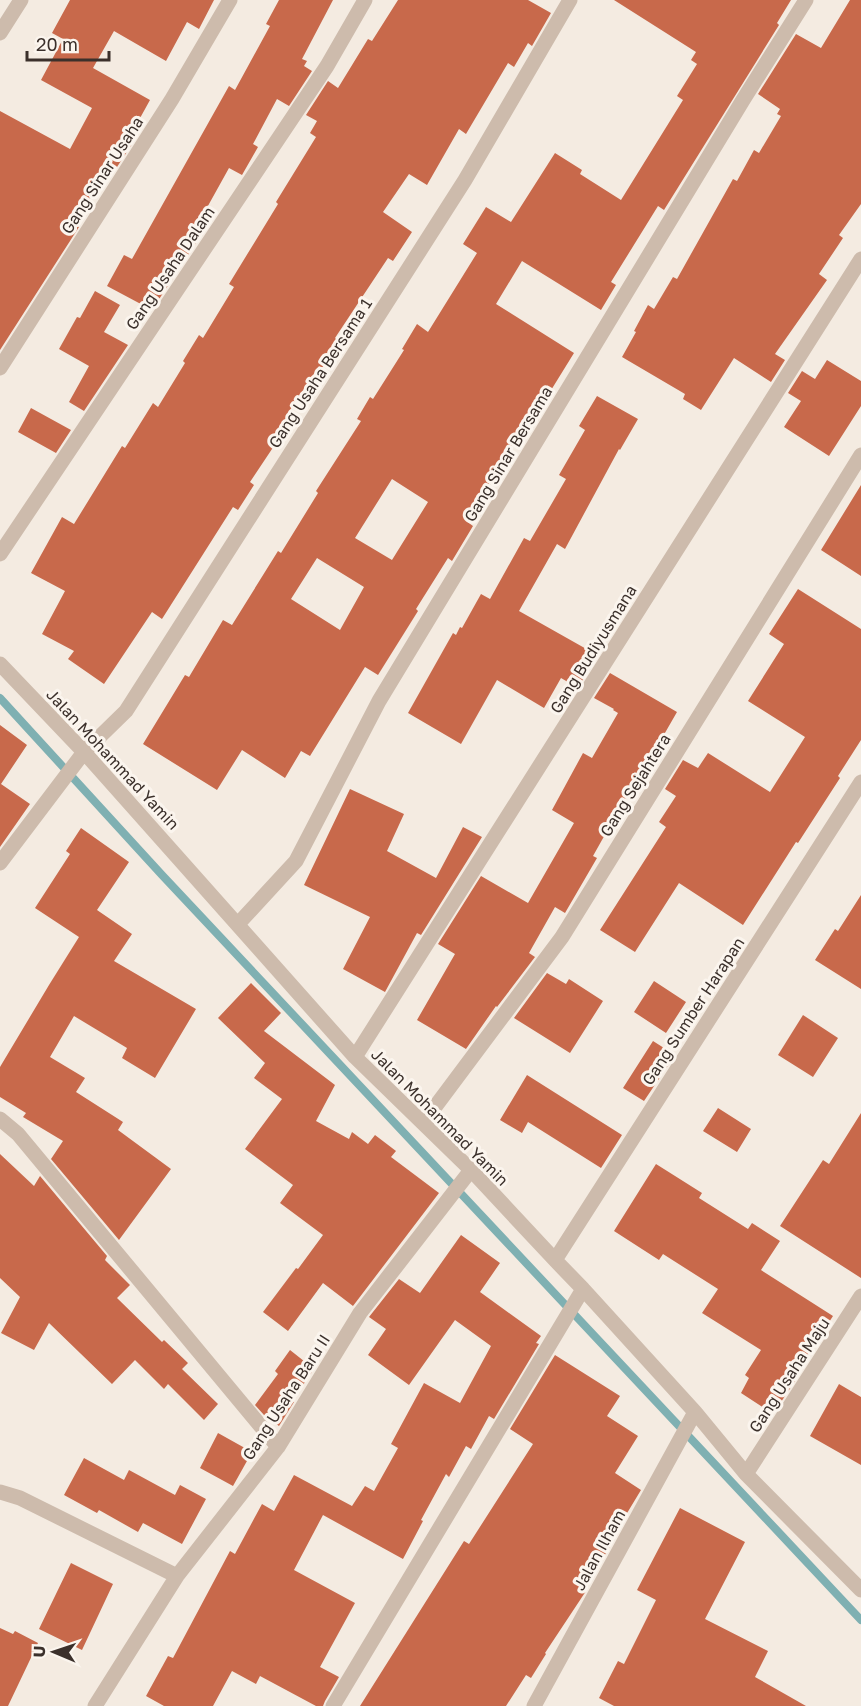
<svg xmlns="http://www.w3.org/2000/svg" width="861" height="1706" font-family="'Golos Text',sans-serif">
<rect width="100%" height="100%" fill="#f4ebe1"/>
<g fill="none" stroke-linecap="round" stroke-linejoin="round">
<path stroke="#7fb0b2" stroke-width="8" d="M 0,698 L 162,875 L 861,1620"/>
</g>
<path fill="#c8694b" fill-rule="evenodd" d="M 70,0 L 214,0 L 199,29 L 187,22 L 166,61 L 114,31 L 93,68 L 150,100 L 129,138 L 134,141 L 117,167 L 109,163 L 76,225 L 79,227 L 0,350 L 0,111 L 70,149 L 92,108 L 41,80 L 63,39 L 52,33 Z
M 279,0 L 333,0 L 302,59 L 307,61 L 304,66 L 312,71 L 289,106 L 277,99 L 253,144 L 258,147 L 242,175 L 229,168 L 204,213 L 210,217 L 199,238 L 152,310 L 107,286 L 124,255 L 132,259 L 229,86 L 235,90 L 270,26 L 266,24 Z
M 398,0 L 528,0 L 551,13 L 532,46 L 528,43 L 514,67 L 508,63 L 466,134 L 459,129 L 427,185 L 409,174 L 383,212 L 412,232 L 393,261 L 388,258 L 335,338 L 340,342 L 322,368 L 319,366 L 288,413 L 295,418 L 280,441 L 278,440 L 250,482 L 254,485 L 238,510 L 233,507 L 162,619 L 152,612 L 104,684 L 68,659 L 74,651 L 42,634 L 65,591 L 31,573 L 62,517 L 74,524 L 122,446 L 125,448 L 153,403 L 158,407 L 185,363 L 183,361 L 199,335 L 203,338 L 234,287 L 229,284 L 278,204 L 276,202 L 316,137 L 310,133 L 317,121 L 306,115 L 328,81 L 338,88 L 368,39 L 372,41 Z
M 614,0 L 791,0 L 777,23 L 779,25 L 664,210 L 658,206 L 611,282 L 616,285 L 601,310 L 522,261 L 496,304 L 574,353 L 519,442 L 516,440 L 466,521 L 473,526 L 452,561 L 448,558 L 416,609 L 418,611 L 378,675 L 365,667 L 310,756 L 301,751 L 285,778 L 242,750 L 217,790 L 143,744 L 185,675 L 189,677 L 223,620 L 232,625 L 278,551 L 281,553 L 318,493 L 316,491 L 361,421 L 357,419 L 370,397 L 373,399 L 404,350 L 402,349 L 417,324 L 428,332 L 477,253 L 463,244 L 486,207 L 511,222 L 555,153 L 582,170 L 580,174 L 621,200 L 683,100 L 677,96 L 697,64 L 691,60 L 696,52 ZM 392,479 L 428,502 L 392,560 L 355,538 ZM 317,558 L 364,587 L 340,630 L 291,599 Z
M 850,0 L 861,0 L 861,204 L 839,235 L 843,238 L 819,274 L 827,280 L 775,354 L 785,360 L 771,382 L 734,358 L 701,410 L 683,399 L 685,394 L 622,357 L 636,332 L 634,331 L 648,305 L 654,309 L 673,277 L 677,279 L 733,179 L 737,181 L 754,150 L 759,153 L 781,116 L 777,114 L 780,109 L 758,94 L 796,34 L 821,48 Z
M 95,291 L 120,305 L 104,332 L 128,345 L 84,411 L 69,402 L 89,366 L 59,349 L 77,317 L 80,318 Z
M 827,360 L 861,381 L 861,406 L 829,456 L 784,427 L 801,401 L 788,393 L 802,371 L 815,379 Z
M 597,396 L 638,419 L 620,450 L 619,449 L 565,549 L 557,544 L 519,611 L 597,655 L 578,688 L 561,678 L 544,708 L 497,680 L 461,744 L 408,713 L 453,633 L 456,635 L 460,627 L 462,628 L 481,594 L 490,599 L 524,538 L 530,541 L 566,479 L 559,475 L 585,430 L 579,426 Z
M 31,408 L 71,430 L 56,453 L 18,432 Z
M 861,485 L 861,576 L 821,550 Z
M 798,589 L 861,629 L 861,740 L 838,776 L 840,778 L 798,843 L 796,842 L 743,925 L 679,883 L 635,952 L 600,930 L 666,827 L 659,822 L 676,796 L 665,789 L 683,760 L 698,768 L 708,753 L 770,792 L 805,737 L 748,701 L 784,644 L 769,634 Z
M 610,673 L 677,712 L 658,745 L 666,750 L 648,779 L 639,774 L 593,856 L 597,858 L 565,913 L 555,907 L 529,953 L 535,957 L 497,1007 L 496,1006 L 466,1049 L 417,1020 L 455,954 L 438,944 L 481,876 L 528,903 L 574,823 L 552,810 L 583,753 L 592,758 L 618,713 L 613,710 L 614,709 L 594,698 Z
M 0,725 L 27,745 L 1,784 L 30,804 L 0,847 Z
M 350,789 L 404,814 L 387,851 L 436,878 L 463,827 L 482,837 L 421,935 L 417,933 L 385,992 L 343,969 L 370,917 L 304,885 Z
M 81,828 L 129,862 L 97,910 L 132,934 L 114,961 L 196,1009 L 155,1078 L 122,1058 L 127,1048 L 74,1016 L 50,1057 L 85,1078 L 76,1092 L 123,1122 L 118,1130 L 171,1169 L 119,1240 L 51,1159 L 63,1141 L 23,1117 L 26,1113 L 0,1097 L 0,1067 L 49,985 L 79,937 L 35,908 L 70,854 L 66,851 Z
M 861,895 L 861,989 L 815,960 L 835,929 L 838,931 Z
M 547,973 L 566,984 L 569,979 L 603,1001 L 570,1053 L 514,1018 Z
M 654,981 L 686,1002 L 666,1033 L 634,1012 Z
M 251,983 L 281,1013 L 264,1031 L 335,1085 L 316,1121 L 349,1139 L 352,1132 L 368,1144 L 375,1135 L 396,1151 L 391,1157 L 439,1193 L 353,1306 L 323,1283 L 288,1331 L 263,1312 L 296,1268 L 298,1269 L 323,1235 L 280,1203 L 293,1185 L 245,1149 L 282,1099 L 254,1078 L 265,1063 L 218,1018 Z
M 803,1015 L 838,1038 L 813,1077 L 778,1055 Z
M 653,1041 L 675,1055 L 644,1101 L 623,1088 Z
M 527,1075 L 622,1135 L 601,1168 L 528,1122 L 522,1133 L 500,1120 Z
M 718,1108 L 751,1129 L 737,1152 L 703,1131 Z
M 861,1113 L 861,1278 L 780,1226 L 823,1160 L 829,1164 Z
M 0,1154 L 34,1186 L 40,1176 L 107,1256 L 105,1260 L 130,1285 L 117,1298 L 162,1342 L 164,1340 L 188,1363 L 182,1369 L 218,1404 L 204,1420 L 168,1384 L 164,1389 L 135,1360 L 112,1384 L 49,1323 L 34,1350 L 1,1333 L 20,1297 L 0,1278 Z
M 656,1164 L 702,1193 L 699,1198 L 748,1229 L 752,1223 L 780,1241 L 761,1270 L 833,1316 L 792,1379 L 795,1381 L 773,1414 L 741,1393 L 749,1378 L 745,1375 L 761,1350 L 702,1313 L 718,1289 L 663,1254 L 659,1260 L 614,1231 Z
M 461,1235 L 500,1263 L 480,1292 L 541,1336 L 536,1343 L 539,1344 L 494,1419 L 489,1416 L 471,1449 L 466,1446 L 449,1477 L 446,1474 L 421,1520 L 423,1521 L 403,1559 L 323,1515 L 294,1570 L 355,1603 L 320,1667 L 339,1677 L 325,1701 L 323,1706 L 316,1706 L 260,1676 L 256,1684 L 232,1671 L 213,1706 L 164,1706 L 146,1696 L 168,1656 L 173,1658 L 230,1551 L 235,1554 L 262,1504 L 274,1511 L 294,1475 L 352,1506 L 365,1486 L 374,1491 L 398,1448 L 391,1444 L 424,1383 L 460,1403 L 491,1346 L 455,1320 L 409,1385 L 368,1355 L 386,1329 L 369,1317 L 399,1279 L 420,1293 Z
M 290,1350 L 314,1369 L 292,1401 L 294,1402 L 279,1426 L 264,1415 L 255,1405 L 278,1374 L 275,1371 Z
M 555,1355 L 620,1396 L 607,1416 L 638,1436 L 615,1473 L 641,1490 L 609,1543 L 612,1544 L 608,1550 L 583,1589 L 586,1591 L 545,1653 L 546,1654 L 531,1678 L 526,1675 L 506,1706 L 360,1706 L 464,1541 L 469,1544 L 533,1444 L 510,1429 Z
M 839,1384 L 861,1397 L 861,1465 L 810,1436 Z
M 218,1433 L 252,1452 L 233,1486 L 200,1468 Z
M 84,1458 L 124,1480 L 129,1470 L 175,1495 L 180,1485 L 206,1499 L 182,1544 L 143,1523 L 138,1532 L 99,1510 L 97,1513 L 64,1495 Z
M 680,1508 L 745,1542 L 705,1619 L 768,1651 L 755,1677 L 806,1706 L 614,1706 L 599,1698 L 618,1661 L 624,1664 L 656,1600 L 637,1590 Z
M 71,1563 L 113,1584 L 82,1650 L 39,1629 Z
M 0,1628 L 13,1634 L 15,1631 L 38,1643 L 8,1706 L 0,1706 Z"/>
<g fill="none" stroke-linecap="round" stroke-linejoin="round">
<path stroke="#cdbbac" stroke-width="15" d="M 0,33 L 21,0
M 0,368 L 172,99 L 230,0
M 0,554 L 327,66 L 365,0
M 0,664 L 84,752 L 355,1057 L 471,1170 L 555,1260 L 583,1289 L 695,1412 L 746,1474 L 861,1590
M 0,863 L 84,752 L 126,711 L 465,180 L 570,0
M 238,924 L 296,861 L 379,701 L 743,100 L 806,0
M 355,1057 L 861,259
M 0,1119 L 18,1134 L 278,1447
M 423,1123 L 562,937 L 861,455
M 555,1260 L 861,782
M 746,1474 L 861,1296
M 0,1492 L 20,1498 L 177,1576
M 95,1706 L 177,1576 L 278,1447 L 360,1313 L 471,1170
M 333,1706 L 583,1289
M 534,1706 L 695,1412"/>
</g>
<g text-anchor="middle" stroke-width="6" stroke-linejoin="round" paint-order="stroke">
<g font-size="16" fill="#3b302b" stroke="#fbf5ee">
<text transform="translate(102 175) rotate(-57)" y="6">Gang Sinar Usaha</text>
<text transform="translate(170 268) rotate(-56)" y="6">Gang Usaha Dalam</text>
<text transform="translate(320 373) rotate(-57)" y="6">Gang Usaha Bersama 1</text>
<text transform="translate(508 454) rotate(-59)" y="6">Gang Sinar Bersama</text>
<text transform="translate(593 649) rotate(-58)" y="6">Gang Budiyusmana</text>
<text transform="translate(113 759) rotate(47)" y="6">Jalan Mohammad Yamin</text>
<text transform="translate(635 785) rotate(-58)" y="6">Gang Sejahtera</text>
<text transform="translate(693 1011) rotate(-57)" y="6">Gang Sumber Harapan</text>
<text transform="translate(440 1117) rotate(45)" y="6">Jalan Mohammad Yamin</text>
<text transform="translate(789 1375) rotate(-57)" y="6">Gang Usaha Maju</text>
<text transform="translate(286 1397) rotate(-57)" y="6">Gang Usaha Baru II</text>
<text transform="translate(599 1550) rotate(-61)" y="6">Jalan Ilham</text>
</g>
</g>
<g transform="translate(54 1652) rotate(272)" stroke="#fbf5ee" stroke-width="4.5" paint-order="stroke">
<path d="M0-4.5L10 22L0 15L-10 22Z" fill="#3b302b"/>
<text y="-9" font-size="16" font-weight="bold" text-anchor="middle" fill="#3b302b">U</text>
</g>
<path d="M27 51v9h82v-9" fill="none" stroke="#3b302b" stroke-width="3"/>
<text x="36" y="51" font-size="18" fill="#3b302b" stroke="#fbf5ee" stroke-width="4.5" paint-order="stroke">20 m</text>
</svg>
